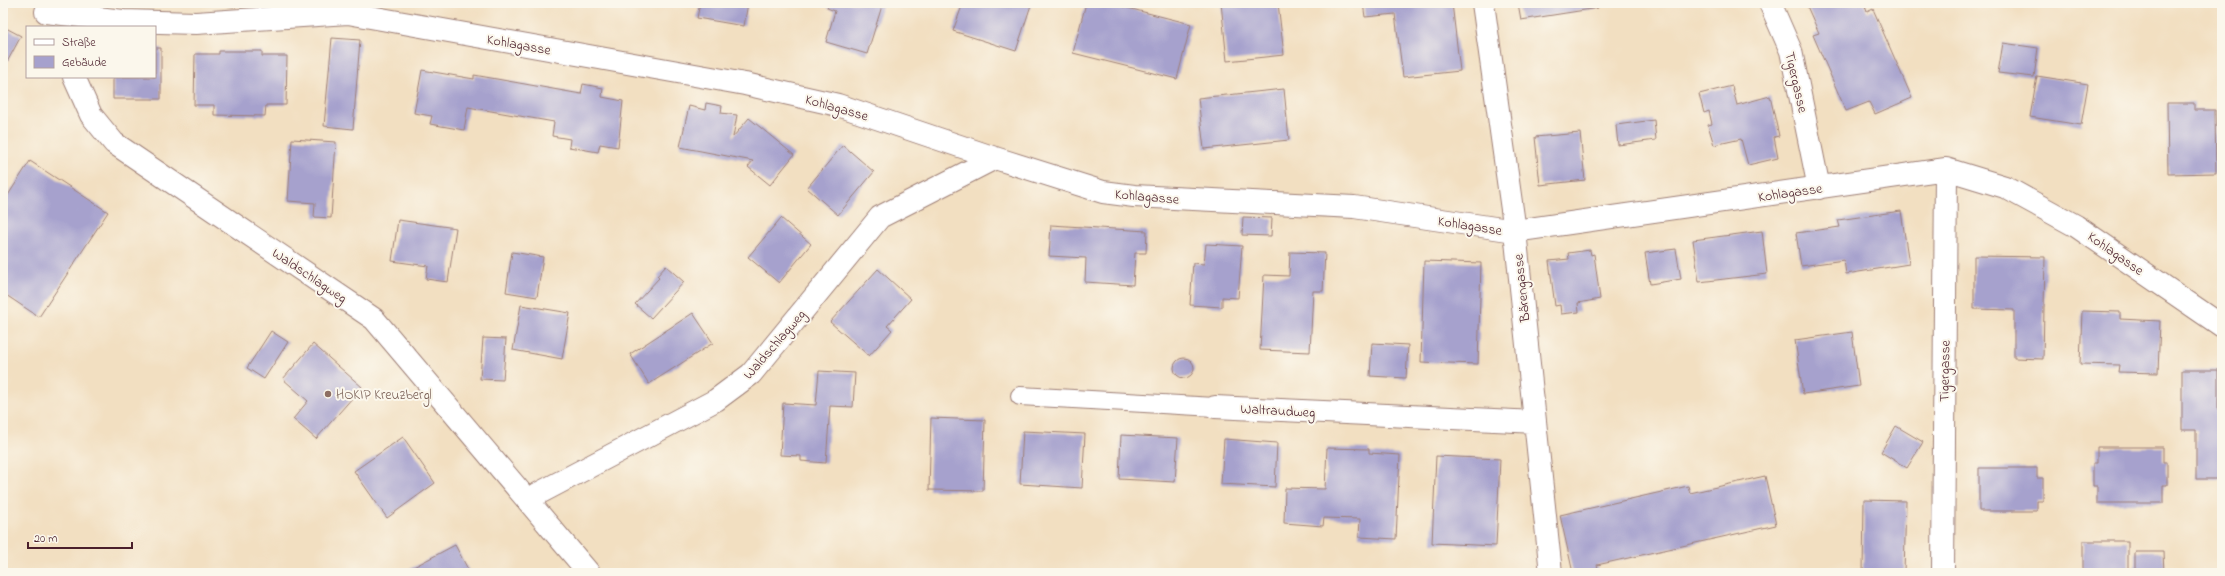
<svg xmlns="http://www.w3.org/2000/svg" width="2225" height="576" font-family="'Indie Flower',sans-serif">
<rect width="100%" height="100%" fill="#fbf7ec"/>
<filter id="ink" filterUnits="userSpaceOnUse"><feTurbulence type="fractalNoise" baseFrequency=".025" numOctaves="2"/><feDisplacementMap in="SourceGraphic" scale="8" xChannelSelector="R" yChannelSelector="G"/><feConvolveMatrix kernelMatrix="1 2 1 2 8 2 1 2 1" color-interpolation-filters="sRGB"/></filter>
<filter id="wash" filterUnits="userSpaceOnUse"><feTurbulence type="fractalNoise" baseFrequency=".012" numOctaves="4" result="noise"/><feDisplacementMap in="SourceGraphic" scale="16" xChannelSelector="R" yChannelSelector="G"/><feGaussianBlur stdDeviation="0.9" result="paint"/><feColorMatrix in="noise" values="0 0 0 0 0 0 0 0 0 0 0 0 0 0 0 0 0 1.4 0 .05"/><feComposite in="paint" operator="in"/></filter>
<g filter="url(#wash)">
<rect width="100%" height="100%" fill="#f2dfc1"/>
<g id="blocks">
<path fill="#a6a1cd" d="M 700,3 L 748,3 L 744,26 L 697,18 Z
M 829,3 L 872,3 L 882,6 L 867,54 L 826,42 L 835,11 L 827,8 Z
M 963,3 L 1024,3 L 1031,5 L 1016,51 L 953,31 Z
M 1086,3 L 1108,3 L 1191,24 L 1177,79 L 1073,53 Z
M 1221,3 L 1278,3 L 1284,55 L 1227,61 Z
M 1363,3 L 1452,3 L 1460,71 L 1403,77 L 1395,14 L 1365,17 Z
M 1518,3 L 1597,3 L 1598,8 L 1521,20 Z
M 1864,3 L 1867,12 L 1873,9 L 1912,98 L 1875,114 L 1869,102 L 1846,111 L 1813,35 L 1819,33 L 1806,4 Z
M 4,27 L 21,36 L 6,64 L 3,62 Z
M 332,38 L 360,40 L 353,129 L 324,126 Z
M 2003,43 L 2038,48 L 2034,77 L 1998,73 Z
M 155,48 L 161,48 L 161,99 L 113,99 L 113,77 L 155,77 Z
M 219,51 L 262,51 L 262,56 L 287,56 L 286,105 L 266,105 L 265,116 L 214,115 L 214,105 L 194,105 L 195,54 L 219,54 Z
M 422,70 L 474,79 L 474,75 L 581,94 L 583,84 L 603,88 L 602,97 L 623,101 L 618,147 L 600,144 L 598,152 L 569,147 L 570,139 L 552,136 L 554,122 L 468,107 L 464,130 L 430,124 L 432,116 L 414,113 Z
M 2037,76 L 2088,84 L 2081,125 L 2030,117 Z
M 1732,86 L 1737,105 L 1770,96 L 1779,136 L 1774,137 L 1778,158 L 1748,165 L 1741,139 L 1714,145 L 1708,125 L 1712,124 L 1709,111 L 1704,113 L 1699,94 Z
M 1284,89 L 1289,140 L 1204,149 L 1198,98 Z
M 706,103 L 722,106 L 721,113 L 737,115 L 733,137 L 749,118 L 794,155 L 770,185 L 748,167 L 753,161 L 680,147 L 689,106 L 705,110 Z
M 2167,103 L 2194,103 L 2194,110 L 2215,110 L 2216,173 L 2168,174 Z
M 1654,120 L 1656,140 L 1618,145 L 1616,125 Z
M 1580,133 L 1585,180 L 1540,185 L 1535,137 Z
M 292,139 L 336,142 L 331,218 L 314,217 L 315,203 L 288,201 Z
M 843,145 L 874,172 L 838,215 L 807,188 Z
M 30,161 L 108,212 L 39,317 L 3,293 L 3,203 Z
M 1901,211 L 1909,264 L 1846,274 L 1844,260 L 1801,266 L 1796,233 L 1840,227 L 1838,220 Z
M 1243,217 L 1272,218 L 1271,236 L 1242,235 Z
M 781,218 L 811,244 L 779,283 L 748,257 Z
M 398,220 L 456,228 L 448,282 L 426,279 L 428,266 L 392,261 Z
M 1051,225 L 1147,231 L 1146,253 L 1135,253 L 1133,285 L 1085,282 L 1086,258 L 1049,256 Z
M 1762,231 L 1767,274 L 1699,282 L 1693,240 Z
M 1206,244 L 1242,246 L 1238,298 L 1222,297 L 1222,307 L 1190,305 L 1193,263 L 1204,264 Z
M 1676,249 L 1681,279 L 1650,284 L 1645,253 Z
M 1590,250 L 1591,255 L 1594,254 L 1600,299 L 1578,303 L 1579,312 L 1561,314 L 1560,305 L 1555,306 L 1549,261 L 1569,259 L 1568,253 Z
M 512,252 L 543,257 L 537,297 L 506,292 Z
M 1290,252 L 1325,253 L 1323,291 L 1313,291 L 1310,352 L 1260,350 L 1264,275 L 1289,276 Z
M 1974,256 L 2045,257 L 2043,359 L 2014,358 L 2014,310 L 1974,309 Z
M 1424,261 L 1481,263 L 1478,364 L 1421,362 Z
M 666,266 L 684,282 L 651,318 L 635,304 L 659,278 L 657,276 Z
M 878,269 L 911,299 L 887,326 L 892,330 L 869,356 L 830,322 Z
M 521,305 L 570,313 L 562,359 L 513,350 Z
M 2082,311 L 2120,312 L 2120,319 L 2160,321 L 2158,373 L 2118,372 L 2119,365 L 2080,364 Z
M 693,313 L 713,343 L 649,384 L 630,354 Z
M 271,331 L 288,342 L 264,379 L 247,368 Z
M 1852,332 L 1859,386 L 1803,394 L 1795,340 Z
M 483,338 L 506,339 L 503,380 L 480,379 Z
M 1372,343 L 1408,345 L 1406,378 L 1370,376 Z
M 313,344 L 362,387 L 316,439 L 293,419 L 308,401 L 283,379 Z
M1174 368a10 10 0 1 1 20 0a10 10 0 1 1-20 0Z
M 2182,370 L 2218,370 L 2218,410 L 2222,410 L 2222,479 L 2196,479 L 2196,430 L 2182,430 Z
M 819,371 L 855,373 L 853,407 L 830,406 L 826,463 L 801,461 L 801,456 L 780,455 L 783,403 L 816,405 Z
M 931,418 L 985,420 L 983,491 L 929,490 Z
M 1896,426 L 1923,442 L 1907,468 L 1881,452 Z
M 1023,431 L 1085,434 L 1082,488 L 1020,484 Z
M 1121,435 L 1178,438 L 1175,482 L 1119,479 Z
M 403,437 L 435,483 L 387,518 L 354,471 Z
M 1224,439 L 1277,443 L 1275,487 L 1221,484 Z
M 2097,447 L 2163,447 L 2163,462 L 2167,462 L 2167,485 L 2163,485 L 2163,503 L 2097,503 L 2097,486 L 2093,486 L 2093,463 L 2097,463 Z
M 1327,448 L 1369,449 L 1369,453 L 1400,455 L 1396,539 L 1359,537 L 1360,519 L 1324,518 L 1323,526 L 1284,523 L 1285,488 L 1325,489 Z
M 1436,456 L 1500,459 L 1496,546 L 1432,543 Z
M 1979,468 L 2037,468 L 2037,478 L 2043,478 L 2043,501 L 2037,501 L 2037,511 L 1979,511 Z
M 1765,476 L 1776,525 L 1597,565 L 1599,573 L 1573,573 L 1560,515 L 1688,486 L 1690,493 Z
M 1864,500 L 1906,501 L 1904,573 L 1863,573 Z
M 2083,541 L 2128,541 L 2128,573 L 2083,573 Z
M 455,545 L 470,573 L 413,573 L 410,569 Z
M 2135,552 L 2163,552 L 2164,573 L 2135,573 Z"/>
</g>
</g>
<g filter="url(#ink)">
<use href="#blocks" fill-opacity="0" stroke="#9e7f76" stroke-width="1"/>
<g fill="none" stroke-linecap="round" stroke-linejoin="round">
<g stroke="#9e7f76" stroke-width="20">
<path id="lane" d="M 1020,396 L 1215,407"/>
</g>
<g stroke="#9e7f76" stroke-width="24">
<path id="street" d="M 1483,3 L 1515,231 L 1551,573
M 1770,3 L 1791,51 L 1819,188
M 46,12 L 123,21 L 196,23 L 348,13 L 745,84 L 838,105 L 995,158 L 1103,192 L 1134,196 L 1354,207 L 1515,231 L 1946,169 L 2005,187 L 2076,226 L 2222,326
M 74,77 L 91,115 L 114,143 L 374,319 L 589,573
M 1215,407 L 1535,422
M 528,499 L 716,400 L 751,374 L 880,217 L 995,158
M 1943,573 L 1946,169"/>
</g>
<use href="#lane" stroke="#fff" stroke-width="18"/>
<use href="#street" stroke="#fff" stroke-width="22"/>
</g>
</g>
<circle fill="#8d6e63" stroke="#fbf7ec" stroke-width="1.5" cx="328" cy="394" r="4"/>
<g text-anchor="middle" stroke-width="4" stroke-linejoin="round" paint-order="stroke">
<g font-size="14" fill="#4a1f2b" stroke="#fbf7ec">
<text transform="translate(519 44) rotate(10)" y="5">Kohlagasse</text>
<text transform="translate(1797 82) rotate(77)" y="5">Tigergasse</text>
<text transform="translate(837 107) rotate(16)" y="5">Kohlagasse</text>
<text transform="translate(1790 192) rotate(-8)" y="5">Kohlagasse</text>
<text transform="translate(1147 196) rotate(5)" y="5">Kohlagasse</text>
<text transform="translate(1470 225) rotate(9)" y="5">Kohlagasse</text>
<text transform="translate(2116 253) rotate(35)" y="5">Kohlagasse</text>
<text transform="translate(310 275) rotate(34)" y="5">Waldschlagweg</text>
<text transform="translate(1521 288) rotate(-96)" y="5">Bärengasse</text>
<text transform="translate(774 344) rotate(-49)" y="5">Waldschlagweg</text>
<text transform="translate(1944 371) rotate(-89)" y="5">Tigergasse</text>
<text transform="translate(1278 410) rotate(3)" y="5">Waltraudweg</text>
</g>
<g font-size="14" fill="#785e54" stroke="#fbf7ec" text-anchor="start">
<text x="336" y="399">HOKIP Kreuzbergl</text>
</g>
</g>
<rect width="2225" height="576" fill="none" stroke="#fbf7ec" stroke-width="16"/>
<rect x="26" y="26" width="130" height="52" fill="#fbf7ec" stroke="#b4a19f"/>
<rect x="34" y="39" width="20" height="6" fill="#ffffff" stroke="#b4a19f"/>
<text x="62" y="46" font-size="12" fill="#4a1f2b">Straße</text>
<rect x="34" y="56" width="20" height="12" fill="#a6a1cd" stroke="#b4a19f"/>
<text x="62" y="66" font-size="12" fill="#4a1f2b">Gebäude</text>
<path d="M28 542v6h104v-6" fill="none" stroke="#4a1f2b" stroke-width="2"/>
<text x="34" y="542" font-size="12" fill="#4a1f2b" stroke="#fbf7ec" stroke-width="3" paint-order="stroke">20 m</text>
</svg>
